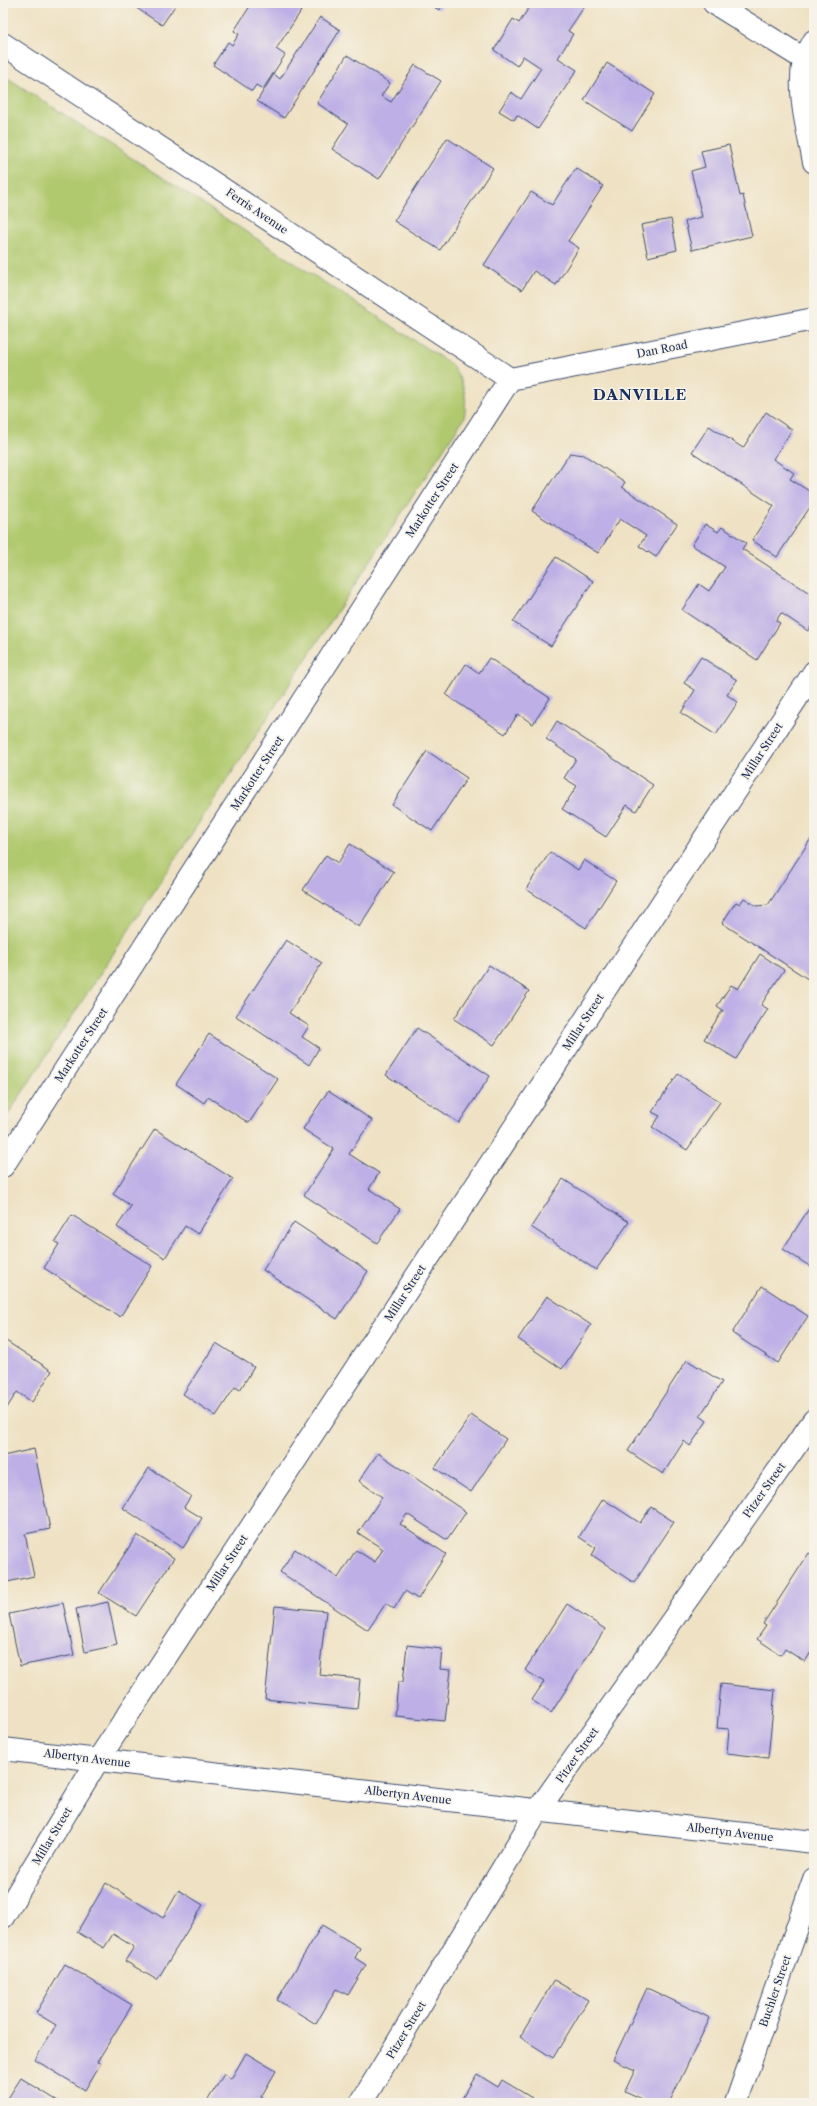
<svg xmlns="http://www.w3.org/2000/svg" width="817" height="2106" font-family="'Libre Caslon Text',serif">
<rect width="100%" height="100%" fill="#f7f3e8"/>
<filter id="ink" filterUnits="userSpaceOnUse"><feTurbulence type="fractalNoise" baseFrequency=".025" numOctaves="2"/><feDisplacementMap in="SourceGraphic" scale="8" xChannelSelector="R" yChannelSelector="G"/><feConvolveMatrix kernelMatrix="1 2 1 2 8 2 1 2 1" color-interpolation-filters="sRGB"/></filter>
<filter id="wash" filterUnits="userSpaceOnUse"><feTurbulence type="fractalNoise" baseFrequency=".012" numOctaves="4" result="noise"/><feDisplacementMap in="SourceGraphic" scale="16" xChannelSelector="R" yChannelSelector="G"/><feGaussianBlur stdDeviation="0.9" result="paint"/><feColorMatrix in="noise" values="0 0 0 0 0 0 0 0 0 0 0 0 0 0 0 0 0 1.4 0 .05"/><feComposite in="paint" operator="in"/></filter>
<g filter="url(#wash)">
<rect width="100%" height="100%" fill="#efe2c4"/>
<path fill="#b1c96e" stroke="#667c66" d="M 3,75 L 451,364 C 464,382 468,396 464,418 L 3,1122 Z"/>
<g id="blocks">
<path fill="#beb0e6" d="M 129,3 L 177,3 L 162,25 Z
M 252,3 L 288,3 L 301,11 L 276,49 L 285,55 L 263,89 L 256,85 L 252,91 L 213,65 L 228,42 L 232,45 L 239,34 L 234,31 Z
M 428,3 L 444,3 L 439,10 Z
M 532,3 L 586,4 L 568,31 L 573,34 L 558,58 L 577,70 L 538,129 L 517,115 L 514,120 L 499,111 L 511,92 L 521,99 L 541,68 L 523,56 L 517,66 L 494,50 L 513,19 L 519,23 Z
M 320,17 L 340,30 L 284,118 L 257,101 L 274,74 L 280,79 Z
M 347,55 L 390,83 L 381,96 L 391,102 L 415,65 L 441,81 L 379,179 L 332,149 L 348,124 L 317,103 Z
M 607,63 L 655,94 L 632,131 L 584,100 Z
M 447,138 L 493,168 L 440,250 L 394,221 Z
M 729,145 L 740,196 L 743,195 L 752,236 L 692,250 L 685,221 L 702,217 L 691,171 L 705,167 L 701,151 Z
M 576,168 L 603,186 L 568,241 L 579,248 L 556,285 L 534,271 L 522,290 L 484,265 L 531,192 L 552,205 Z
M 671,219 L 677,250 L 648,257 L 641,225 Z
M 766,412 L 792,430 L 773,459 L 794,473 L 790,479 L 814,494 L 814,501 L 777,557 L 752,540 L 774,506 L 692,452 L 709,426 L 743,448 Z
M 570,453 L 584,455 L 625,482 L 622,487 L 677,524 L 656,557 L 639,546 L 646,536 L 620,519 L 598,553 L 532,511 Z
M 705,524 L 718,532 L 722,527 L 746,543 L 742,549 L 814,596 L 814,622 L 808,631 L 781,613 L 776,621 L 780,623 L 757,660 L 682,610 L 699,584 L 709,591 L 725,567 L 692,545 Z
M 556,557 L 593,581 L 551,646 L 513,622 Z
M 701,657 L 737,680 L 727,695 L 738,702 L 716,735 L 681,713 L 695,690 L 684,683 Z
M 489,658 L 550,698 L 533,724 L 518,714 L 505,734 L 446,695 L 466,664 L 479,673 Z
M 557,721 L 653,785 L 636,811 L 627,805 L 606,837 L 562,809 L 577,786 L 564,778 L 576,759 L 546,739 Z
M 427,751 L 467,778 L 432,831 L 392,805 Z
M 812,837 L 814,838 L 814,983 L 722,923 L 736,902 L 740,904 L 744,898 L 756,906 L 768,905 Z
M 350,844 L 394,872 L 359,927 L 303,890 L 326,855 L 338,863 Z
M 550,852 L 578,870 L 584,860 L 616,881 L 586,928 L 526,889 Z
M 286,940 L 322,963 L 289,1013 L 309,1026 L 302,1037 L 319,1048 L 309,1065 L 236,1016 Z
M 760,954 L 784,970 L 761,1005 L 768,1009 L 736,1059 L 704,1039 L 723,1010 L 717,1006 L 731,985 L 738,989 Z
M 489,965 L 529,991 L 494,1045 L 454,1019 Z
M 417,1028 L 490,1076 L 459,1123 L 386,1075 Z
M 209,1034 L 278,1079 L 249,1123 L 208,1097 L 204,1103 L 176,1084 Z
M 678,1074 L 720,1102 L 687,1150 L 652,1127 L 660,1116 L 652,1112 Z
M 328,1091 L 372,1120 L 349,1154 L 379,1173 L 369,1189 L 400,1209 L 377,1243 L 304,1195 L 334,1149 L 303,1129 Z
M 155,1129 L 233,1179 L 198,1234 L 185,1226 L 165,1258 L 117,1227 L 131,1206 L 113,1194 Z
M 563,1179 L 629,1222 L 596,1270 L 531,1227 Z
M 814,1201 L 814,1269 L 783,1249 Z
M 72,1215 L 152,1266 L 120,1317 L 44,1268 L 59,1244 L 55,1242 Z
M 294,1222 L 368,1271 L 337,1319 L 263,1270 Z
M 762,1286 L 808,1316 L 778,1363 L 732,1333 Z
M 547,1296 L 591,1325 L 562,1369 L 518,1339 Z
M 3,1339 L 52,1371 L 32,1402 L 17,1392 L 3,1414 Z
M 216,1343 L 254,1367 L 240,1390 L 235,1387 L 216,1416 L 183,1394 Z
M 687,1360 L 722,1382 L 700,1416 L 707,1421 L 690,1446 L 684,1441 L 663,1474 L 628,1451 Z
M 471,1415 L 506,1439 L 471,1492 L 435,1468 Z
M 34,1449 L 50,1529 L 25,1534 L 34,1576 L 3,1583 L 3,1456 Z
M 378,1453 L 466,1512 L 447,1540 L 407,1514 L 400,1524 L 446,1554 L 418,1599 L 405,1591 L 394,1609 L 386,1603 L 368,1630 L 280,1572 L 295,1549 L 338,1578 L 356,1550 L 375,1562 L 383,1549 L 358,1533 L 382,1497 L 359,1481 Z
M 149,1468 L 191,1496 L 184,1507 L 202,1518 L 183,1548 L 123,1508 Z
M 603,1499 L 640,1523 L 651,1507 L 674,1522 L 634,1583 L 592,1555 L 596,1548 L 579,1537 Z
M 137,1535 L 174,1558 L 136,1616 L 99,1593 Z
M 809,1553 L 814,1556 L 814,1647 L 805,1662 L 785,1649 L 781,1655 L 757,1639 L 766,1626 L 763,1624 Z
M 108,1602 L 117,1645 L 85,1652 L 76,1609 Z
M 63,1603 L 74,1655 L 20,1666 L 9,1614 Z
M 567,1604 L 605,1629 L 551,1713 L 532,1700 L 544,1682 L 525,1670 Z
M 275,1606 L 326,1611 L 319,1675 L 360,1679 L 357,1709 L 265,1699 Z
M 407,1645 L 442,1649 L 440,1669 L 451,1670 L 445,1721 L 395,1716 L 398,1682 L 403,1682 Z
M 721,1684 L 775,1690 L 768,1758 L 727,1753 L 729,1729 L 717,1728 Z
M 106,1883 L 163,1918 L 179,1890 L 203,1905 L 157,1980 L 125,1961 L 134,1947 L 113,1934 L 104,1948 L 77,1932 Z
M 322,1925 L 360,1948 L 355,1958 L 366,1965 L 348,1995 L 336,1989 L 316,2024 L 277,2000 Z
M 65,1964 L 132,2005 L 97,2062 L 101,2063 L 85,2090 L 35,2060 L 56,2025 L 36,2013 Z
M 554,1980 L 588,2000 L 553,2058 L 520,2037 Z
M 647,1988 L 710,2018 L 669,2103 L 651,2103 L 625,2091 L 635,2070 L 613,2060 Z
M 246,2053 L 276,2071 L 261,2097 L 264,2099 L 262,2103 L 206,2103 L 224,2074 L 231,2079 Z
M 477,2074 L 498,2087 L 502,2080 L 532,2098 L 529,2103 L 459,2103 Z
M 21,2078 L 61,2103 L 5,2103 Z"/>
</g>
</g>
<g filter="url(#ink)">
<use href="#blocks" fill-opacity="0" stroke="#3b4a6d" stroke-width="1"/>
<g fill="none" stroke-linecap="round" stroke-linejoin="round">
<g stroke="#3b4a6d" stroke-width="24">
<path id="minor" d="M 714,3 L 804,59
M 814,41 C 811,47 806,54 804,60 C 797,93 808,131 814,162
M 3,44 L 510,379
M 510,379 L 814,319
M 3,1166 L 510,379
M 3,1749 L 814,1842
M 3,1917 L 98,1760 L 814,672
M 361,2103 L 538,1810 L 814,1420
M 736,2103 L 814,1879"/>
</g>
<use href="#minor" stroke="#fff" stroke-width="22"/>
</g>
</g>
<g text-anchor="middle" stroke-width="3" stroke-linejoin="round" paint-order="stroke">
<g font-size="11" fill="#1b2f5e" stroke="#f7f3e8">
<text transform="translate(257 211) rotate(34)" y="4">Ferris Avenue</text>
<text transform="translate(662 349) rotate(-11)" y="4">Dan Road</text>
<text transform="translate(432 500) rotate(-57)" y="4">Markotter Street</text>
<text transform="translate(762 751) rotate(-57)" y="4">Millar Street</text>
<text transform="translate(257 773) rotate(-57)" y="4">Markotter Street</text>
<text transform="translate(583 1022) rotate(-57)" y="4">Millar Street</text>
<text transform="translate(81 1045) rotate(-57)" y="4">Markotter Street</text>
<text transform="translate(405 1293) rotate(-57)" y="4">Millar Street</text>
<text transform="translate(764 1490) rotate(-55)" y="4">Pitzer Street</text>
<text transform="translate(227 1563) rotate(-57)" y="4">Millar Street</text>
<text transform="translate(577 1755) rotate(-55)" y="4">Pitzer Street</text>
<text transform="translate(87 1758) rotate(7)" y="4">Albertyn Avenue</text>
<text transform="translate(408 1795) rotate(7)" y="4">Albertyn Avenue</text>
<text transform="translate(730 1832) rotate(7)" y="4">Albertyn Avenue</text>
<text transform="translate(52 1836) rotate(-59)" y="4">Millar Street</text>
<text transform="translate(775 1991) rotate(-71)" y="4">Buchler Street</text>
<text transform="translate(406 2030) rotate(-59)" y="4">Pitzer Street</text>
</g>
<g font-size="15" font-weight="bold" letter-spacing="1" fill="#1b2f5e" stroke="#f7f3e8">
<text x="640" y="400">DANVILLE</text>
</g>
</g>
<rect width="817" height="2106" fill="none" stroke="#f7f3e8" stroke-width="16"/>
</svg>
